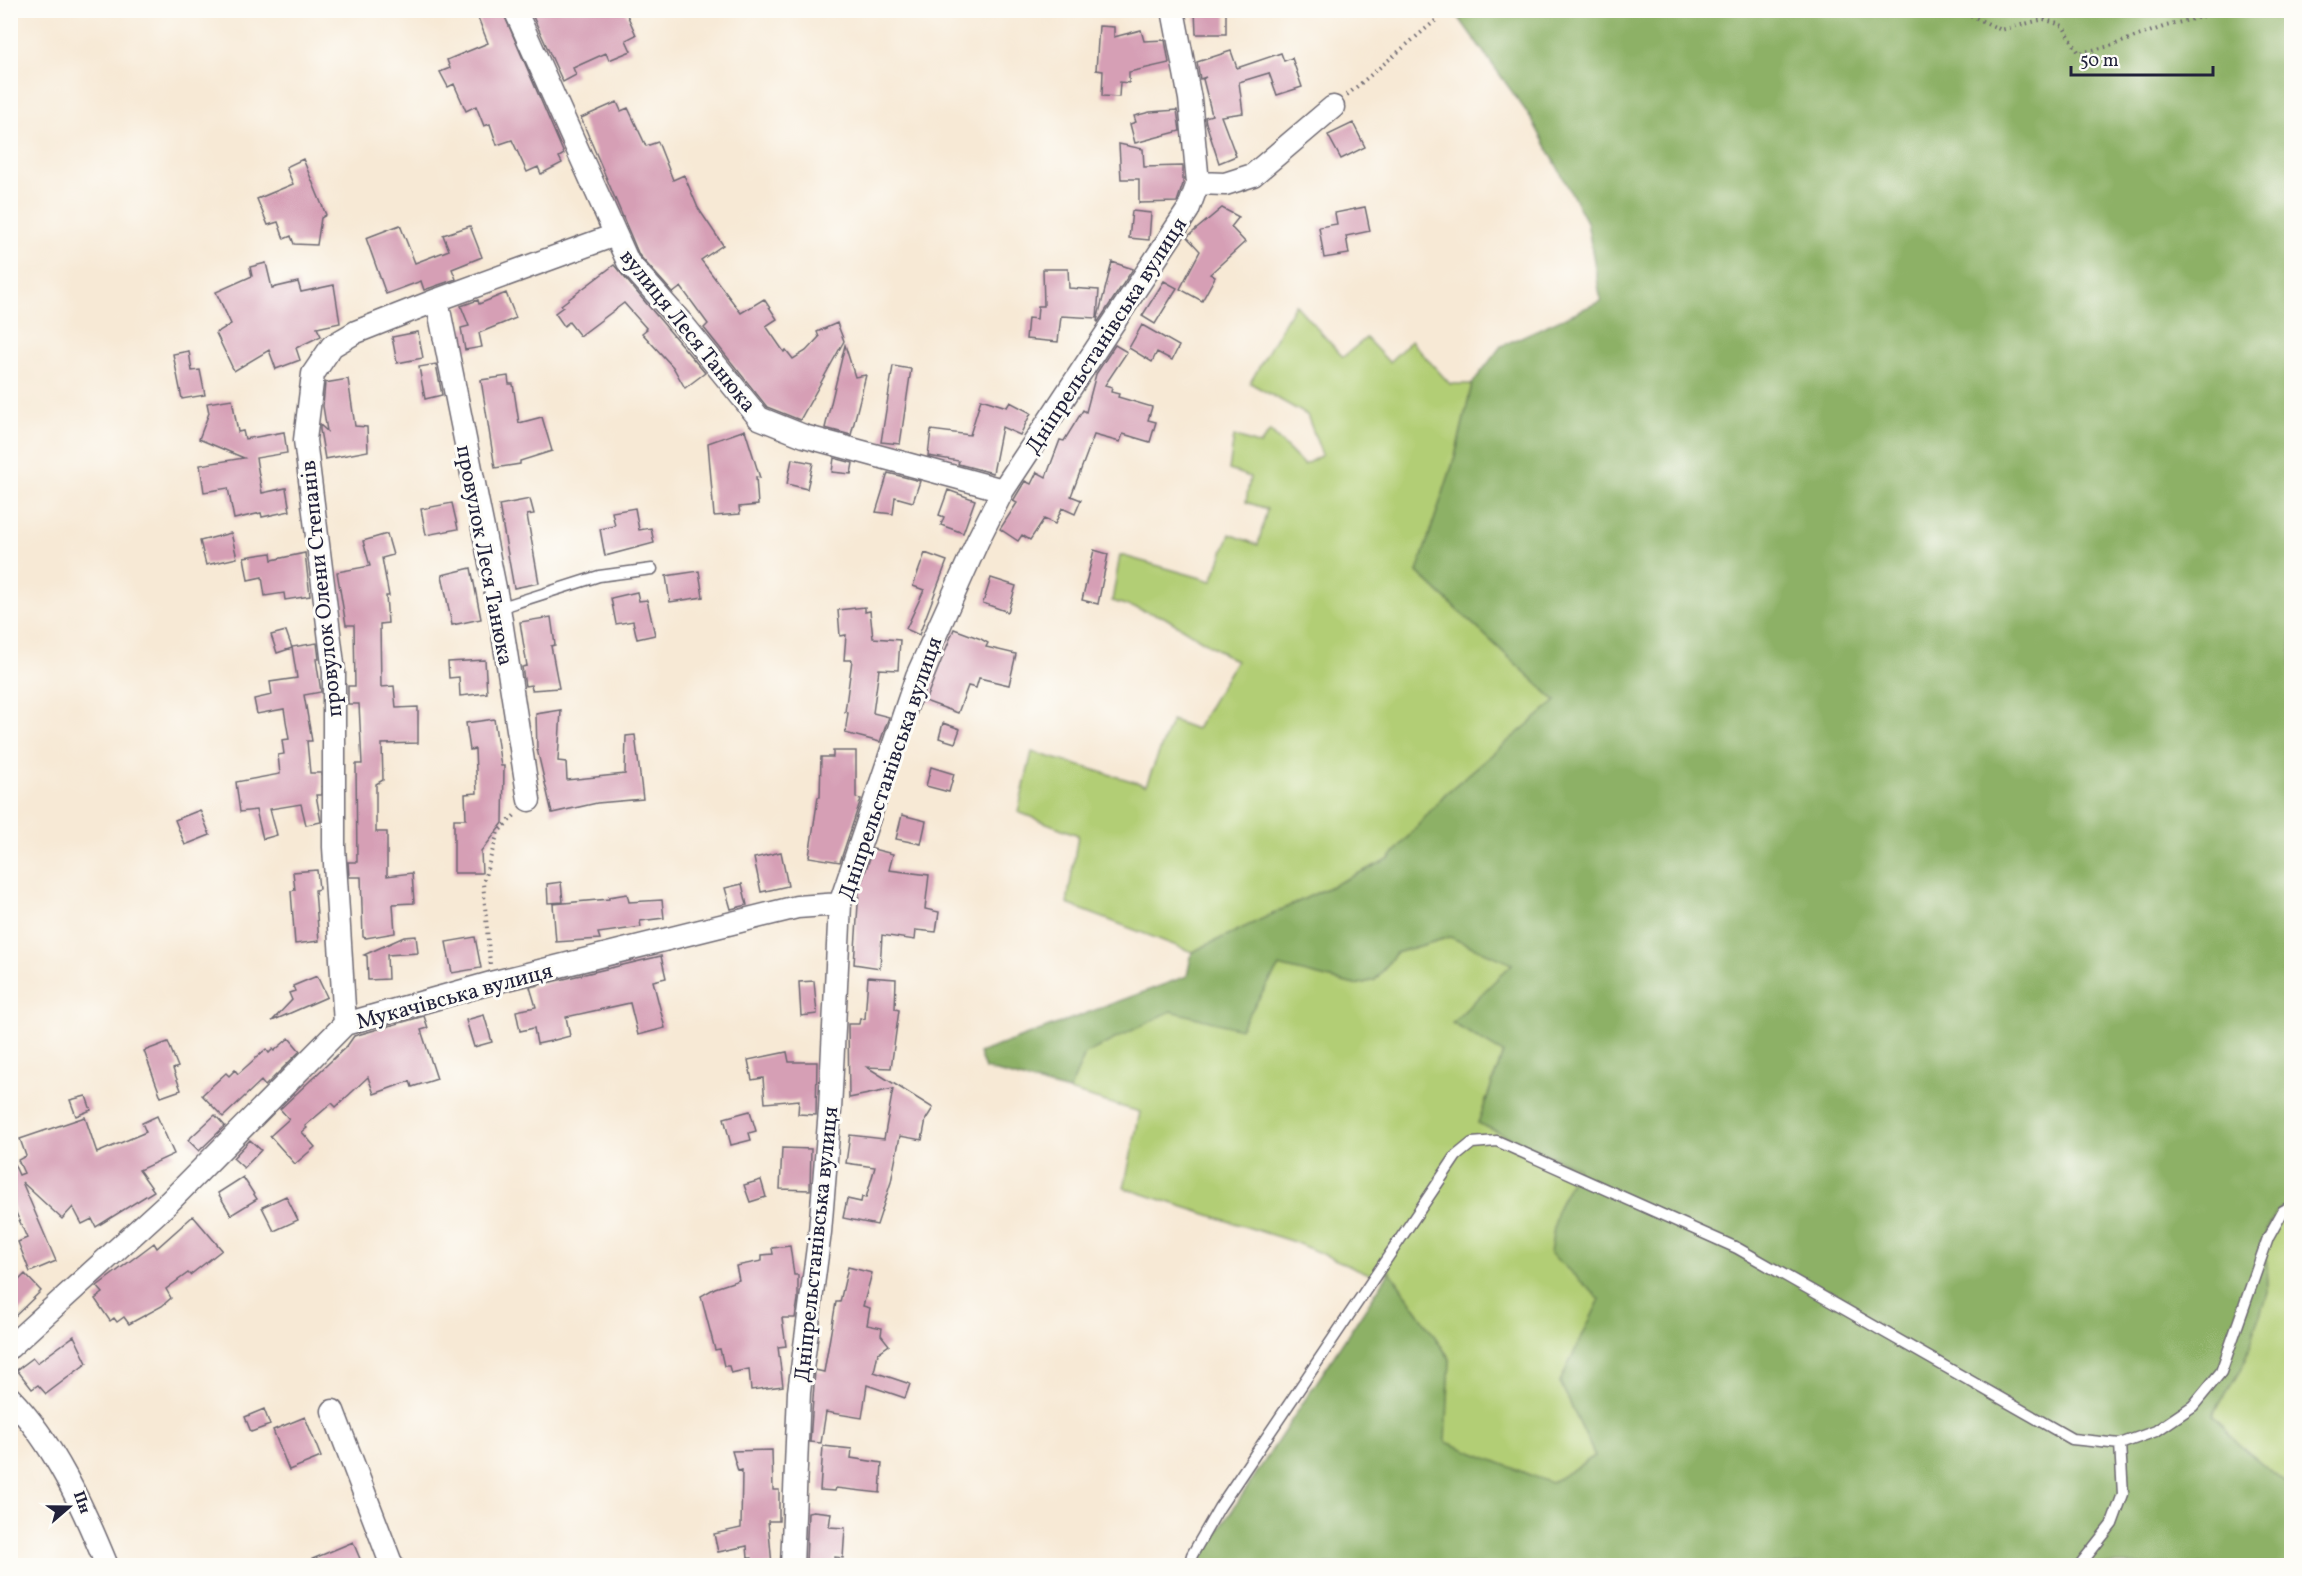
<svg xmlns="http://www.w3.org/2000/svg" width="2302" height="1576" font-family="Vollkorn,serif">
<rect width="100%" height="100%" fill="#fdfcf7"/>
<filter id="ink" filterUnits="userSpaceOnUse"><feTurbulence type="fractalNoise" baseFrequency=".0167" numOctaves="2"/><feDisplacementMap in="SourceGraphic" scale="12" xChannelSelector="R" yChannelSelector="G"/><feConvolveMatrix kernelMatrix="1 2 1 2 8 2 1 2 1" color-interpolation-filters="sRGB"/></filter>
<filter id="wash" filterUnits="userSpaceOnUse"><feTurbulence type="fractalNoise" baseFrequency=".008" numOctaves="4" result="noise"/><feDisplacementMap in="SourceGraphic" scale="24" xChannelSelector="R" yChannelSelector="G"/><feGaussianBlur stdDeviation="1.35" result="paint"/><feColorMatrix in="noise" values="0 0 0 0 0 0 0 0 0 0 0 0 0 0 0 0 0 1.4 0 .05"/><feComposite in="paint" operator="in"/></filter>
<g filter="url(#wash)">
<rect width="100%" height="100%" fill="#f7e9d5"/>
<path fill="#b2ce74" stroke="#6a7858" stroke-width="1.5" d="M 1295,304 L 1343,357 L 1366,338 L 1389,362 L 1411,341 L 1450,384 L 1472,384 L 1455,457 L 1417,572 L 1556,701 L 1445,794 L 1389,859 L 1192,952 L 1067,904 L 1078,835 L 1018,812 L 1032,752 L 1146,785 L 1172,720 L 1196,729 L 1236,661 L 1164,617 L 1112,601 L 1120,555 L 1212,581 L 1230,534 L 1258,545 L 1267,509 L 1246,502 L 1250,477 L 1229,470 L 1234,436 L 1260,445 L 1270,431 L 1304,465 L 1322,455 L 1307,415 L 1250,383 Z
M 1450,937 L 1512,964 L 1503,1053 L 1478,1123 L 1578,1168 L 1557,1209 L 1600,1299 L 1560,1382 L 1595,1456 L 1551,1484 L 1445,1442 L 1450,1359 L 1390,1271 L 1374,1276 L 1294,1242 L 1124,1188 L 1140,1112 L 1069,1091 L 1085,1054 L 1171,1010 L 1240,1028 L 1279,966 L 1355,985 L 1375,980 L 1396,953 Z
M 2291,1201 L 2291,1487 L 2237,1443 L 2213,1415 L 2245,1362 L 2267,1292 L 2266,1231 L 2277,1211 Z"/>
<path fill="#8db166" stroke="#586a50" stroke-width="1.5" d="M 1454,11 L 2291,11 L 2291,1201 L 2277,1211 L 2266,1231 L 2267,1292 L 2245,1362 L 2213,1415 L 2237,1443 L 2291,1487 L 2291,1565 L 1201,1565 L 1204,1553 L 1390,1271 L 1450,1359 L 1446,1442 L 1551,1483 L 1595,1456 L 1560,1382 L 1600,1299 L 1550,1253 L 1557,1209 L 1578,1168 L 1478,1123 L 1503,1053 L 1452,1023 L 1512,964 L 1450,937 L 1396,953 L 1375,980 L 1355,985 L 1279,966 L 1240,1029 L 1171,1011 L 1085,1054 L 1069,1091 L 985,1069 L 979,1053 L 1187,976 L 1192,952 L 1389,859 L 1445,794 L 1556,701 L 1417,572 L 1455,457 L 1472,384 L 1501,346 L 1601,301 L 1587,222 L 1531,118 Z"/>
<g id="blocks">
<path fill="#d69fb5" d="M 475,10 L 502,10 L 564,154 L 559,157 L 562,163 L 541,174 L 538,167 L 527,172 L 512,140 L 497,145 L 490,124 L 484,126 L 476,106 L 466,111 L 454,84 L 448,87 L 440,72 L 450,68 L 447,60 L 488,43 Z
M 530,10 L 625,10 L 636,35 L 626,40 L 631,51 L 609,60 L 606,53 L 573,68 L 576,75 L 563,82 Z
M 1195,10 L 1226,10 L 1226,34 L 1196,34 Z
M 1099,26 L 1114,27 L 1114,37 L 1141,30 L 1144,41 L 1165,40 L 1169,63 L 1129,72 L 1129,83 L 1120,82 L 1119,97 L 1102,96 L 1103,71 L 1096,70 Z
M 1231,51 L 1237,68 L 1281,53 L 1284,61 L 1292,58 L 1302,87 L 1277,95 L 1269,73 L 1239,82 L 1243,113 L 1221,116 L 1236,156 L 1219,163 L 1206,123 L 1205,117 L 1212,115 L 1203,79 L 1206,77 L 1200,79 L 1197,62 Z
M 617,102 L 621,111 L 628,108 L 646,146 L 658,142 L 673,180 L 684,175 L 698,208 L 723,245 L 701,260 L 741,313 L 764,299 L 777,319 L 766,326 L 784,352 L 786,350 L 793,359 L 806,351 L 819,337 L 817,332 L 837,323 L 844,341 L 800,420 L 767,407 L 704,328 L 708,324 L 681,287 L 673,293 L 639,255 L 581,118 Z
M 1177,110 L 1180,131 L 1135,143 L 1130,124 L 1136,122 L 1134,116 L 1150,112 Z
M 1353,123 L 1365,147 L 1341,159 L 1328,135 Z
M 1119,144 L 1143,149 L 1144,167 L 1183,166 L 1183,184 L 1177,202 L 1139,203 L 1139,179 L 1121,179 Z
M 303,159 L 326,215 L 321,218 L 317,245 L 294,244 L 291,236 L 284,239 L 278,222 L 268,225 L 257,199 L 293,184 L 286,167 Z
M 1365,207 L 1370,231 L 1346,236 L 1349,254 L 1324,258 L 1319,227 L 1337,224 L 1335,213 Z
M 1222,208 L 1239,217 L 1231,227 L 1245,242 L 1210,274 L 1215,277 L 1202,301 L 1180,289 L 1200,251 L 1187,237 Z
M 1132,211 L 1151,213 L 1149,240 L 1129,238 Z
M 400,225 L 415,263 L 449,250 L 443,235 L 470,226 L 482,257 L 452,269 L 456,279 L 424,290 L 421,281 L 386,294 L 366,238 Z
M 1112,262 L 1133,269 L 1098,322 L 1097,321 Z
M 266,263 L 272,288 L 298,282 L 301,292 L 334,285 L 340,323 L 317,328 L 321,336 L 296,348 L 300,360 L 276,369 L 269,350 L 234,371 L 216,333 L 231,324 L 216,292 L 252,276 L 250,267 Z
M 614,265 L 705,373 L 685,388 L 673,367 L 642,333 L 647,329 L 624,303 L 580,336 L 569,322 L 564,326 L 555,313 L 563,307 L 561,305 Z
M 1043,269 L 1068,269 L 1069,288 L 1099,290 L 1097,318 L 1061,316 L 1058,342 L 1026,339 L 1028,318 L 1037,319 L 1038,306 L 1044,306 Z
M 1164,281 L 1177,288 L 1155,324 L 1142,316 Z
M 506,293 L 516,318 L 479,333 L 482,347 L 465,350 L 461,328 L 469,326 L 461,306 L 478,300 L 479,304 Z
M 1142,325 L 1179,346 L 1172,360 L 1157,352 L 1152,362 L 1129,348 Z
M 418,332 L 423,358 L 397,363 L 392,337 Z
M 845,345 L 855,377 L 866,375 L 851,435 L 825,428 Z
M 1115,345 L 1127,352 L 1105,385 L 1112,387 L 1111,392 L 1119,394 L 1118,397 L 1152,407 L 1148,420 L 1156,422 L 1150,442 L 1123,434 L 1120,442 L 1094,435 L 1071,496 L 1081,500 L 1075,514 L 1062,508 L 1055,524 L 1044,519 L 1030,540 L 1022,535 L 1018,541 L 1000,529 L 1017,503 L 1013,501 L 1025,481 L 1031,484 L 1037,472 L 1046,477 L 1060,440 L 1064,441 L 1083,410 L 1086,412 L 1096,374 Z
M 189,351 L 192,371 L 200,370 L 205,395 L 182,399 L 173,354 Z
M 436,364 L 442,395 L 425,399 L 419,367 Z
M 893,366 L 911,369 L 900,444 L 881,442 Z
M 508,376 L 509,384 L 513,384 L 519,423 L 542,417 L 552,451 L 520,461 L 520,464 L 495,468 L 481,380 Z
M 348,379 L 355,426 L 367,427 L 368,451 L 325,459 L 320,430 L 320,425 L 327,431 L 323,406 L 325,383 Z
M 232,399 L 238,432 L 243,431 L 245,439 L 284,432 L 287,453 L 256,458 L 262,493 L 286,488 L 290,511 L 262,517 L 261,513 L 234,519 L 228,488 L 204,492 L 200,465 L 244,458 L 199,439 L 209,413 L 207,403 Z
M 981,399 L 1007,407 L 1010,402 L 1031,413 L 1020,435 L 1002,427 L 993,473 L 958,464 L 959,461 L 928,456 L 931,430 L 970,435 Z
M 745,430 L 760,478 L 756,477 L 758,505 L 739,507 L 740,514 L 714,516 L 708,443 Z
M 834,458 L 853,463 L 851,474 L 832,472 Z
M 792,459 L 813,463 L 807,489 L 787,484 Z
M 888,473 L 920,481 L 913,502 L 895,497 L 893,514 L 876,512 Z
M 948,490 L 975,500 L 963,533 L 941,525 L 944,517 L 939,515 Z
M 530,499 L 534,514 L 527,515 L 539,583 L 514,588 L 499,505 Z
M 452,503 L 458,529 L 426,535 L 421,509 Z
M 635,508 L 639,530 L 651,528 L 654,543 L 605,556 L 600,529 L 615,526 L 612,512 Z
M 231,533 L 237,558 L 206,565 L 200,541 Z
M 387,534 L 393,555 L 382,558 L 389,596 L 386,596 L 388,623 L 380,624 L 381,687 L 394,686 L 396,708 L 418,707 L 418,743 L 382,744 L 383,780 L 376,784 L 376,832 L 387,832 L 387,876 L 412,873 L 414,903 L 393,904 L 395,933 L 366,938 L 363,937 L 361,877 L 349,877 L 348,862 L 357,862 L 356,764 L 362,764 L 359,704 L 348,704 L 348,686 L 355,686 L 354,625 L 346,625 L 337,572 L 370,566 L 363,541 Z
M 1094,550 L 1108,554 L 1098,604 L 1082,600 Z
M 271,553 L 272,560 L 305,553 L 310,596 L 285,600 L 284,593 L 265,596 L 262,577 L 248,580 L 244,557 Z
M 925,553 L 947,561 L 919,635 L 906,629 L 924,590 L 913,586 Z
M 471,568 L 481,619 L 452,625 L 442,575 Z
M 699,571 L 703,597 L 670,602 L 666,576 Z
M 991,578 L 1016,586 L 1008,612 L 983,603 Z
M 637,592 L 639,601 L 647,600 L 655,635 L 637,639 L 633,621 L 616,624 L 611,598 Z
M 865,607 L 865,612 L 870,611 L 873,638 L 900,640 L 898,670 L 879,669 L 873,713 L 889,717 L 880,742 L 845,733 L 848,713 L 845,712 L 852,660 L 844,660 L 846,635 L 840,636 L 838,610 Z
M 551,617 L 555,645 L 551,646 L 559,688 L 532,690 L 531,685 L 525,686 L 522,667 L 527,666 L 520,622 Z
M 954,629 L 981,639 L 988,643 L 986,647 L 1016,654 L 1009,685 L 979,678 L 976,688 L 968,686 L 958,713 L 925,701 Z
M 286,631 L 292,648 L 277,653 L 271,635 Z
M 317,643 L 319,659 L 316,659 L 321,692 L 304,695 L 312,741 L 307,741 L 310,773 L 321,773 L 321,795 L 316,795 L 321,822 L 306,825 L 301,804 L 270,809 L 277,835 L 263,839 L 256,810 L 240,812 L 236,782 L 280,774 L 278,755 L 284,754 L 282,740 L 289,739 L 284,709 L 257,714 L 254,699 L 272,695 L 270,682 L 297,678 L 292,647 Z
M 485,660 L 487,693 L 460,696 L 459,677 L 449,678 L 448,662 Z
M 561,710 L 558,761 L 566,762 L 567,780 L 625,774 L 626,736 L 635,735 L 643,799 L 597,803 L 552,813 L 537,749 L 536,714 Z
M 494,719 L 501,766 L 504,766 L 503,823 L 481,852 L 482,873 L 454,873 L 454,819 L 466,819 L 465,794 L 477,793 L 475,749 L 470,750 L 466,723 Z
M 943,723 L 960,729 L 955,743 L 939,738 Z
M 833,751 L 856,751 L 856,798 L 861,799 L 840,862 L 809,857 L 818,797 L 820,797 L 821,757 L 833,757 Z
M 931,767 L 954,774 L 949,792 L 926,786 Z
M 200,810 L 210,835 L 185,845 L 175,820 Z
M 902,815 L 926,821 L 921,844 L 896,839 Z
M 873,849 L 893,854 L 889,870 L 929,875 L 925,909 L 939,912 L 936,932 L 916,930 L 915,940 L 882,935 L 880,968 L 854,964 L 859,890 Z
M 781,852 L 788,886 L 761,892 L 754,858 Z
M 317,870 L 319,889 L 315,890 L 319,941 L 295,944 L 291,891 L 295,890 L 293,872 Z
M 561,882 L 563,902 L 548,903 L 547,884 Z
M 742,884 L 747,905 L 731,909 L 725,888 Z
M 627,894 L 629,902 L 662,900 L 664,918 L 640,921 L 641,927 L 598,933 L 600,939 L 556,942 L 553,904 L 609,899 L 609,897 Z
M 416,936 L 418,953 L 387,955 L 388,979 L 368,980 L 367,956 L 364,955 L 404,937 Z
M 475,937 L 481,968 L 452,973 L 446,942 Z
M 661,956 L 666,978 L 653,981 L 665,1028 L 638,1035 L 630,1003 L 566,1017 L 570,1036 L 551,1041 L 537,1044 L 534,1028 L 520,1031 L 516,1011 L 536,1007 L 530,987 Z
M 317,976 L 327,997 L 272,1021 L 292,1000 L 289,993 L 295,991 L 293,986 Z
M 868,977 L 896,979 L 895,1009 L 899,1010 L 891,1068 L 867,1067 L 933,1108 L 926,1119 L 922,1140 L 900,1136 L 891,1182 L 877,1225 L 843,1218 L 847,1199 L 861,1202 L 862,1197 L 866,1198 L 875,1167 L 846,1163 L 850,1135 L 884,1139 L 893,1089 L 849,1098 L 848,1024 L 859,1024 L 860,1018 L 865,1019 Z
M 814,981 L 817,1014 L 801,1016 L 799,982 Z
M 484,1015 L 492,1042 L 474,1047 L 466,1020 Z
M 424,1016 L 428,1028 L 421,1030 L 437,1079 L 412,1087 L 410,1081 L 374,1094 L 368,1077 L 336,1107 L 332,1103 L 305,1126 L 307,1128 L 302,1132 L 315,1147 L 295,1164 L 270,1136 L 289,1119 L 280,1109 L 347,1046 L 354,1036 Z
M 289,1038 L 300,1051 L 265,1086 L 261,1081 L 223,1117 L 202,1095 L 226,1073 L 229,1076 L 235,1070 L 238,1074 L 266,1049 L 269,1053 L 273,1049 L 274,1051 Z
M 168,1042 L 178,1067 L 173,1069 L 181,1090 L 161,1097 L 144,1051 Z
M 787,1052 L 789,1062 L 817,1062 L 816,1115 L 798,1114 L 799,1100 L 765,1103 L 763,1078 L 752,1080 L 748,1060 Z
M 86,1096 L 91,1110 L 76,1116 L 70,1100 Z
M 750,1111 L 756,1131 L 749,1133 L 751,1140 L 731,1145 L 724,1118 Z
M 215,1115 L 225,1126 L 199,1151 L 188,1140 Z
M 157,1116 L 174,1154 L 139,1170 L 154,1191 L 96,1227 L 92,1219 L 82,1224 L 73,1207 L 62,1219 L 22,1182 L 56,1261 L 30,1272 L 18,1242 L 27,1238 L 10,1199 L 10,1155 L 19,1175 L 24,1173 L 18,1160 L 26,1156 L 20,1139 L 85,1117 L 97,1153 L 146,1132 L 142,1123 Z
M 250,1140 L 261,1150 L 244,1168 L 233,1158 Z
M 782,1148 L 811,1149 L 810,1190 L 780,1189 Z
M 243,1177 L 257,1199 L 231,1215 L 218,1193 Z
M 761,1180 L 766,1197 L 750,1202 L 744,1185 Z
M 286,1196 L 298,1220 L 274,1231 L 262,1207 Z
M 193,1216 L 222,1250 L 190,1275 L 188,1273 L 166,1289 L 171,1298 L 162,1306 L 129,1324 L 124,1317 L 117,1322 L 114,1318 L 110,1321 L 95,1299 L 103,1293 L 97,1286 L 154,1243 L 157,1248 Z
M 790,1246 L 794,1275 L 798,1275 L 798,1299 L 795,1318 L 782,1318 L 786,1346 L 778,1347 L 783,1386 L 751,1390 L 749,1369 L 731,1373 L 729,1366 L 724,1366 L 720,1349 L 715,1350 L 701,1296 L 715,1288 L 739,1280 L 736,1266 L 762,1261 L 762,1255 L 773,1254 L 772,1248 Z
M 848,1267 L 872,1273 L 863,1306 L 870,1308 L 867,1325 L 882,1328 L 881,1335 L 889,1345 L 878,1353 L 874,1372 L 910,1384 L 905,1398 L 867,1385 L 862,1418 L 826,1412 L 821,1443 L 810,1442 L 815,1370 L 824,1372 L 836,1302 L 840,1302 Z
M 25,1274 L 41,1291 L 10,1321 L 10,1289 Z
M 74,1336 L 87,1363 L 46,1394 L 38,1385 L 32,1389 L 17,1370 L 33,1358 L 37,1363 Z
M 264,1409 L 270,1425 L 251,1432 L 245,1417 Z
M 305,1417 L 321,1457 L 289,1470 L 273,1430 Z
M 823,1446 L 852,1449 L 851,1458 L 882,1463 L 880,1493 L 836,1488 L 835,1491 L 820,1490 Z
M 772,1450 L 773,1490 L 779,1490 L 779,1521 L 768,1521 L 772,1565 L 753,1566 L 752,1558 L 748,1558 L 747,1546 L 718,1552 L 714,1534 L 741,1528 L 742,1470 L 738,1471 L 732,1451 Z
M 813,1511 L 831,1513 L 829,1527 L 845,1528 L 843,1558 L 835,1557 L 834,1564 L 806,1563 L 808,1512 Z
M 353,1542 L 363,1566 L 298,1566 L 298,1565 Z"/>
</g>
</g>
<g filter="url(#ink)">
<use href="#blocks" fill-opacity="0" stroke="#6d6871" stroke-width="1.5"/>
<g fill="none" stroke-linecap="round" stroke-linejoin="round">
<g stroke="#6d6871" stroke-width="13">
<path id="service" d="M 499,608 L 599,576 L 652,569
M 1189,1566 L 1192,1555 L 1219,1508 L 1456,1156 L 1472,1143 L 1497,1141 L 1737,1248 L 2072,1439 L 2120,1444 L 2156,1431 L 2193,1406 L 2221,1372 L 2268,1238 L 2283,1211 L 2292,1206
M 2079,1566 L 2112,1524 L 2123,1494 L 2120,1444"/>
</g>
<g stroke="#6d6871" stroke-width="25">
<path id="minor" d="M 515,10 L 628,262 L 682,323 L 759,418 L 804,436 L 1003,490
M 1198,183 L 1225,184 L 1253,175 L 1333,107
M 529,800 L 499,608 L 437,300 L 615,235
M 345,1024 L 334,847 L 334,672 L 305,440 L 313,374 L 332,346 L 356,332 L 437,300
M 10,1347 L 169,1202 L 345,1024 L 491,983 L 797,907 L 840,904
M 10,1398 C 54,1443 83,1507 107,1566
M 333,1411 L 392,1566
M 792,1566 L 799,1392 L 820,1232 L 830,1110 L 840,904 L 917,676 L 978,540 L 1003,490 L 1188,210 L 1198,183 L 1190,99 L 1173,10"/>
</g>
<path stroke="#6d6871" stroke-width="4" stroke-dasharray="1.5 4.5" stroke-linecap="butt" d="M 1960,10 L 2001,30 L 2044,19 L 2063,26 L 2079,53 L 2110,46 L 2166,26 L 2227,10
M 2044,19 L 2048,10
M 1347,95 L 1448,10
M 490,964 L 483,883 L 498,832 L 516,814"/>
<use href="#service" stroke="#fff" stroke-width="10"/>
<use href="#minor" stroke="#fff" stroke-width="22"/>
</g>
</g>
<g text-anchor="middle" stroke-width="6" stroke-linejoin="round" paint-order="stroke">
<g font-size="22" fill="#22223b" stroke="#fdfcf7">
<text transform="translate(689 330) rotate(51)" y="8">вулиця Леся Танюка</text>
<text transform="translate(1105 335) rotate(-57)" y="8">Дніпрельстанівська вулиця</text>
<text transform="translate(486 555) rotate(79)" y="8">провулок Леся Танюка</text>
<text transform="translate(320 589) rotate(-96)" y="8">провулок Олени Степанів</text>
<text transform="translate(889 768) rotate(-71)" y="8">Дніпрельстанівська вулиця</text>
<text transform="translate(454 995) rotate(-15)" y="8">Мукачівська вулиця</text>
<text transform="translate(815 1244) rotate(-84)" y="8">Дніпрельстанівська вулиця</text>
</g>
</g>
<rect width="2302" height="1576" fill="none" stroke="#fdfcf7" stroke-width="36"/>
<g transform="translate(69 1507) rotate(70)" stroke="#fdfcf7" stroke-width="4.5" paint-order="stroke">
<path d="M0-4.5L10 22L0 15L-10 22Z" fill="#22223b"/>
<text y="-9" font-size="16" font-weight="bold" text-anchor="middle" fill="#22223b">Пн</text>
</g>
<path d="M2071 66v9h142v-9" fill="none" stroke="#22223b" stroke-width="3"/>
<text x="2080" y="66" font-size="18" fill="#22223b" stroke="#fdfcf7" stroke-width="4.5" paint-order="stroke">50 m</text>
</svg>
